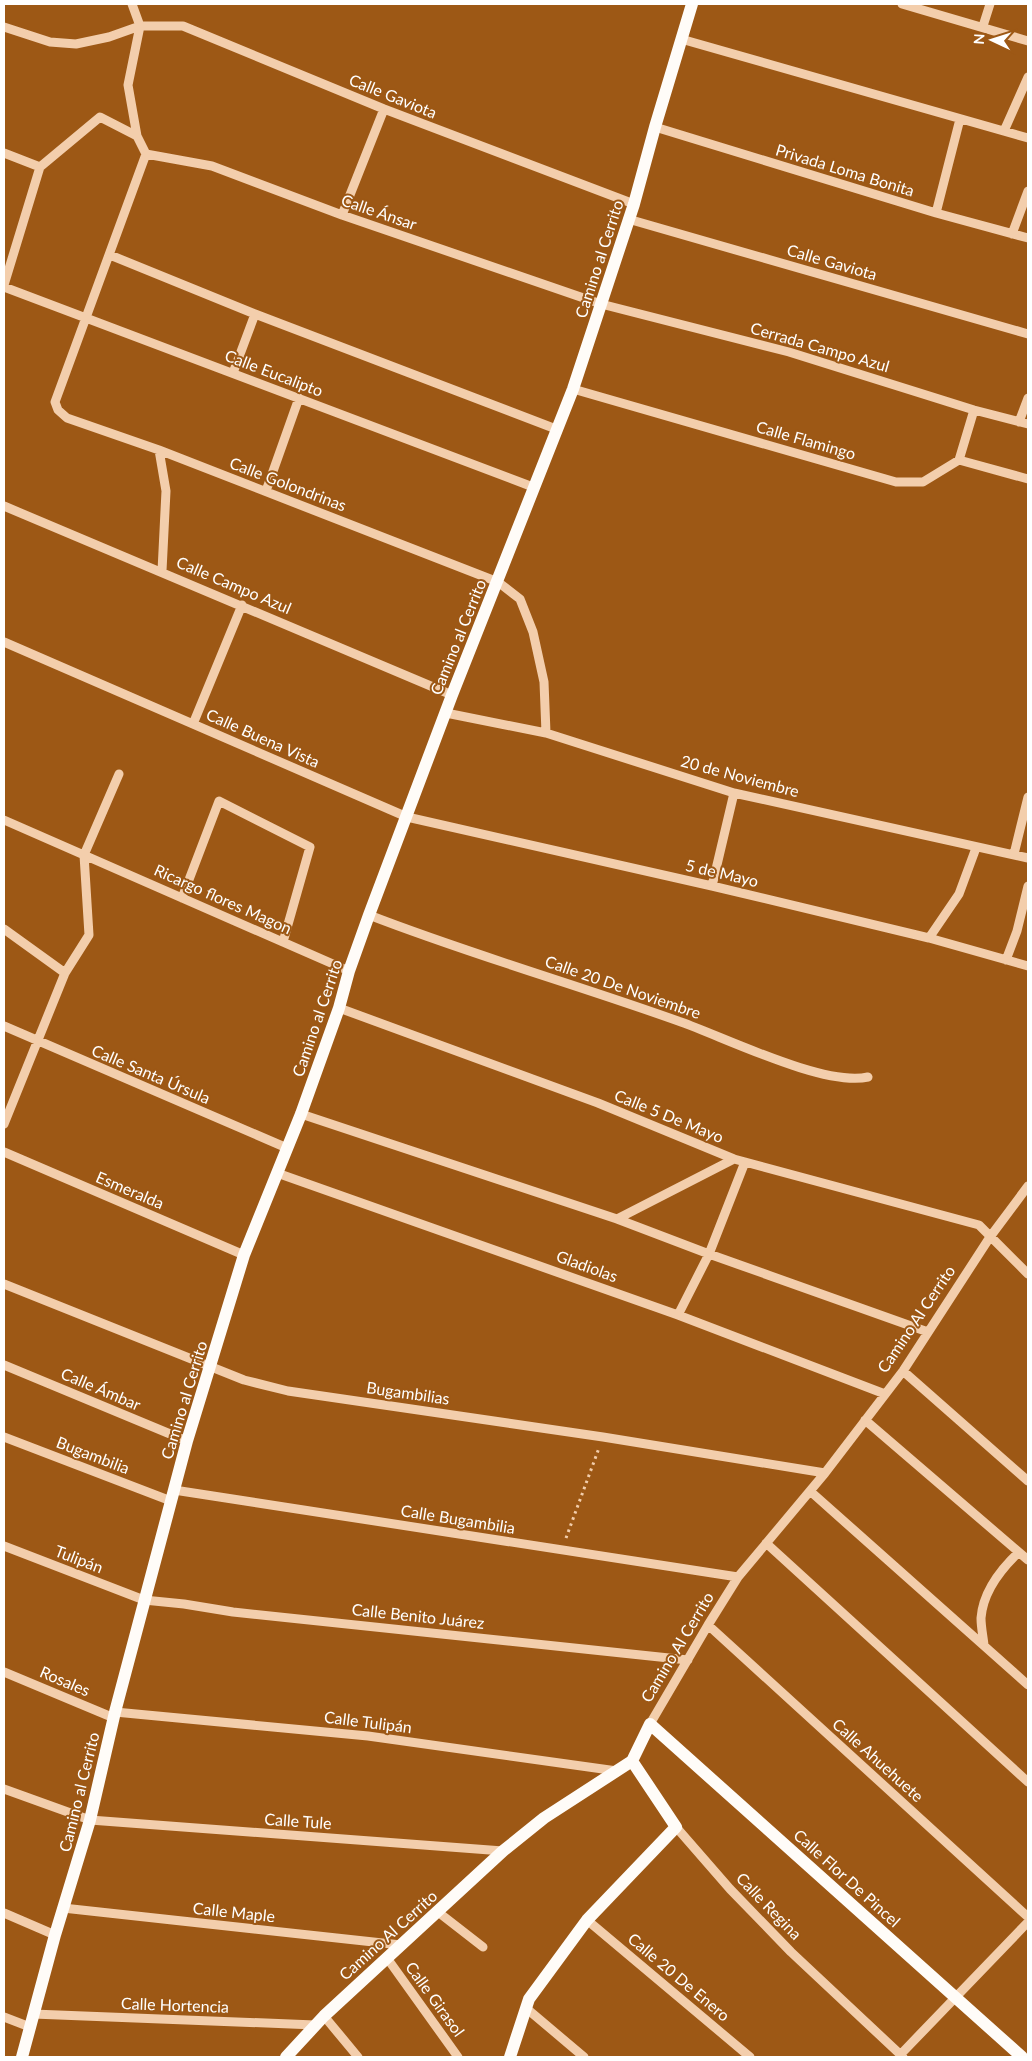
<svg xmlns="http://www.w3.org/2000/svg" width="1032" height="2061" font-family="Lato,sans-serif">
<rect width="100%" height="100%" fill="#9d5815"/>
<g fill="none" stroke-linecap="round" stroke-linejoin="round">
<path stroke="#f3ceac" stroke-width="3" stroke-dasharray="2.5 4" stroke-linecap="butt" d="M 566,1538 L 599,1448"/>
<path stroke="#f3ceac" stroke-width="9" d="M 132,4 L 140,26
M 902,4 L 1028,41
M 140,26 L 128,85 L 137,136 L 146,154 L 55,402 L 58,410 L 67,418 L 159,450 L 498,582 L 520,599 L 533,632 L 544,682 L 546,733
M 983,26 L 990,4
M 4,27 L 50,42 L 76,44 L 109,37 L 140,26 L 183,26 L 384,109 L 634,204
M 681,39 L 1028,138
M 655,127 L 936,213 L 1028,238
M 1004,131 L 1028,77
M 4,153 L 40,167
M 146,154 L 212,166 L 342,215 L 601,304 L 789,352 L 974,410 L 1028,424
M 936,213 L 960,119
M 342,215 L 384,109
M 628,219 L 1028,334
M 1012,234 L 1028,191
M 110,255 L 255,314 L 556,429
M 4,285 L 40,167 L 100,117 L 137,136
M 4,287 L 533,487
M 233,373 L 255,314
M 573,389 L 896,482 L 923,482 L 959,460 L 1028,479
M 1019,422 L 1028,398
M 159,450 L 166,491 L 162,571
M 959,460 L 974,410
M 266,491 L 299,398
M 4,506 L 452,695
M 4,642 L 407,817 L 712,886 L 929,938 L 1028,966
M 446,713 L 546,733 L 734,793 L 1028,858
M 193,724 L 242,605
M 4,820 L 349,971
M 1014,854 L 1028,797
M 712,886 L 734,793
M 182,898 L 219,801 L 310,847 L 283,942
M 369,915 C 472,955 578,985 681,1022 C 726,1038 825,1087 868,1077
M 4,929 L 65,973
M 929,938 L 959,894 L 976,848
M 1006,960 L 1017,931 L 1028,886
M 339,1008 L 598,1103 L 734,1159 L 979,1225 L 1028,1274
M 4,1026 L 287,1148
M 301,1114 L 617,1219 L 709,1254 L 928,1332
M 4,1124 L 65,973 L 89,935 L 84,855 L 119,774
M 4,1152 L 244,1255
M 277,1173 L 678,1315 L 885,1394
M 617,1219 L 734,1159
M 4,1284 L 244,1380 L 288,1391 L 603,1437 L 825,1473
M 678,1315 L 709,1254 L 745,1162
M 4,1365 L 187,1441
M 903,1371 L 1028,1481
M 865,1420 L 1028,1560
M 4,1437 L 171,1501
M 174,1490 L 738,1577
M 810,1491 L 1028,1685
M 766,1543 L 1028,1782
M 4,1546 L 144,1600 L 184,1604 L 233,1612 L 688,1660
M 708,1625 L 1028,1917
M 984,1645 C 983,1636 981,1627 981,1618 C 983,1592 1001,1569 1019,1552
M 4,1672 L 114,1718
M 115,1712 L 368,1736 L 617,1771
M 650,1724 L 708,1625 L 738,1577 L 825,1473 L 903,1371 L 990,1237 L 1028,1186
M 4,1789 L 90,1820 L 503,1851
M 676,1827 L 730,1889 L 791,1952 L 903,2057
M 63,1908 L 401,1945
M 438,1912 L 483,1947
M 4,1913 L 55,1935
M 587,1920 L 750,2057
M 387,1958 L 458,2057
M 526,2008 L 584,2057
M 33,2014 L 315,2025
M 324,2016 L 358,2057
M 4,2017 L 30,2027
M 900,2055 L 1028,1922"/>
<path stroke="#fffcf8" stroke-width="12" d="M 22,2057 L 55,1935 L 90,1820 L 115,1712 L 187,1441 L 244,1255 L 301,1114 L 339,1008 L 349,971 L 369,915 L 452,695 L 573,389 L 634,204 L 655,127 L 692,4
M 286,2057 L 324,2016 L 503,1851 L 544,1818 L 632,1761 L 650,1724 L 1022,2057
M 510,2057 L 529,1999 L 587,1920 L 676,1827 L 632,1761"/>
</g>
<g text-anchor="middle" stroke-width="4" stroke-linejoin="round" paint-order="stroke">
<g font-size="16" fill="#fff" stroke="#9d5815">
<text transform="translate(393 96) rotate(22)" y="6">Calle Gaviota</text>
<text transform="translate(845 170) rotate(17)" y="6">Privada Loma Bonita</text>
<text transform="translate(379 212) rotate(19)" y="6">Calle Ánsar</text>
<text transform="translate(599 259) rotate(-72)" y="6">Camino al Cerrito</text>
<text transform="translate(832 262) rotate(16)" y="6">Calle Gaviota</text>
<text transform="translate(820 347) rotate(16)" y="6">Cerrada Campo Azul</text>
<text transform="translate(274 373) rotate(21)" y="6">Calle Eucalipto</text>
<text transform="translate(806 440) rotate(16)" y="6">Calle Flamingo</text>
<text transform="translate(288 484) rotate(21)" y="6">Calle Golondrinas</text>
<text transform="translate(234 585) rotate(23)" y="6">Calle Campo Azul</text>
<text transform="translate(458 637) rotate(-68)" y="6">Camino al Cerrito</text>
<text transform="translate(263 738) rotate(24)" y="6">Calle Buena Vista</text>
<text transform="translate(740 776) rotate(15)" y="6">20 de Noviembre</text>
<text transform="translate(722 873) rotate(13)" y="6">5 de Mayo</text>
<text transform="translate(223 899) rotate(24)" y="6">Ricargo flores Magon</text>
<text transform="translate(623 987) rotate(19)" y="6">Calle 20 De Noviembre</text>
<text transform="translate(317 1018) rotate(-71)" y="6">Camino al Cerrito</text>
<text transform="translate(151 1074) rotate(23)" y="6">Calle Santa Úrsula</text>
<text transform="translate(669 1116) rotate(22)" y="6">Calle 5 De Mayo</text>
<text transform="translate(130 1190) rotate(23)" y="6">Esmeralda</text>
<text transform="translate(587 1266) rotate(20)" y="6">Gladiolas</text>
<text transform="translate(916 1319) rotate(-56)" y="6">Camino Al Cerrito</text>
<text transform="translate(101 1389) rotate(23)" y="6">Calle Ámbar</text>
<text transform="translate(408 1393) rotate(8)" y="6">Bugambilias</text>
<text transform="translate(184 1400) rotate(-73)" y="6">Camino al Cerrito</text>
<text transform="translate(93 1455) rotate(21)" y="6">Bugambilia</text>
<text transform="translate(458 1519) rotate(9)" y="6">Calle Bugambilia</text>
<text transform="translate(79 1559) rotate(21)" y="6">Tulipán</text>
<text transform="translate(418 1616) rotate(6)" y="6">Calle Benito Juárez</text>
<text transform="translate(677 1647) rotate(-59)" y="6">Camino Al Cerrito</text>
<text transform="translate(65 1681) rotate(23)" y="6">Rosales</text>
<text transform="translate(368 1722) rotate(7)" y="6">Calle Tulipán</text>
<text transform="translate(878 1760) rotate(42)" y="6">Calle Ahuehuete</text>
<text transform="translate(79 1792) rotate(-76)" y="6">Camino al Cerrito</text>
<text transform="translate(298 1821) rotate(4)" y="6">Calle Tule</text>
<text transform="translate(847 1878) rotate(42)" y="6">Calle Flor De Pincel</text>
<text transform="translate(769 1906) rotate(46)" y="6">Calle Regina</text>
<text transform="translate(234 1912) rotate(6)" y="6">Calle Maple</text>
<text transform="translate(388 1935) rotate(-42)" y="6">Camino Al Cerrito</text>
<text transform="translate(679 1977) rotate(40)" y="6">Calle 20 De Enero</text>
<text transform="translate(435 1999) rotate(54)" y="6">Calle Girasol</text>
<text transform="translate(175 2005) rotate(2)" y="6">Calle Hortencia</text>
</g>
</g>
<rect width="1032" height="2061" fill="none" stroke="#ffffff" stroke-width="10"/>
<g transform="translate(992 40) rotate(274)" stroke="#9d5815" stroke-width="4" paint-order="stroke">
<path d="M0-4L9 19L0 12L-9 19Z" fill="#ffffff"/>
<text y="-8" font-size="14" font-weight="bold" text-anchor="middle" fill="#ffffff">N</text>
</g>
</svg>
